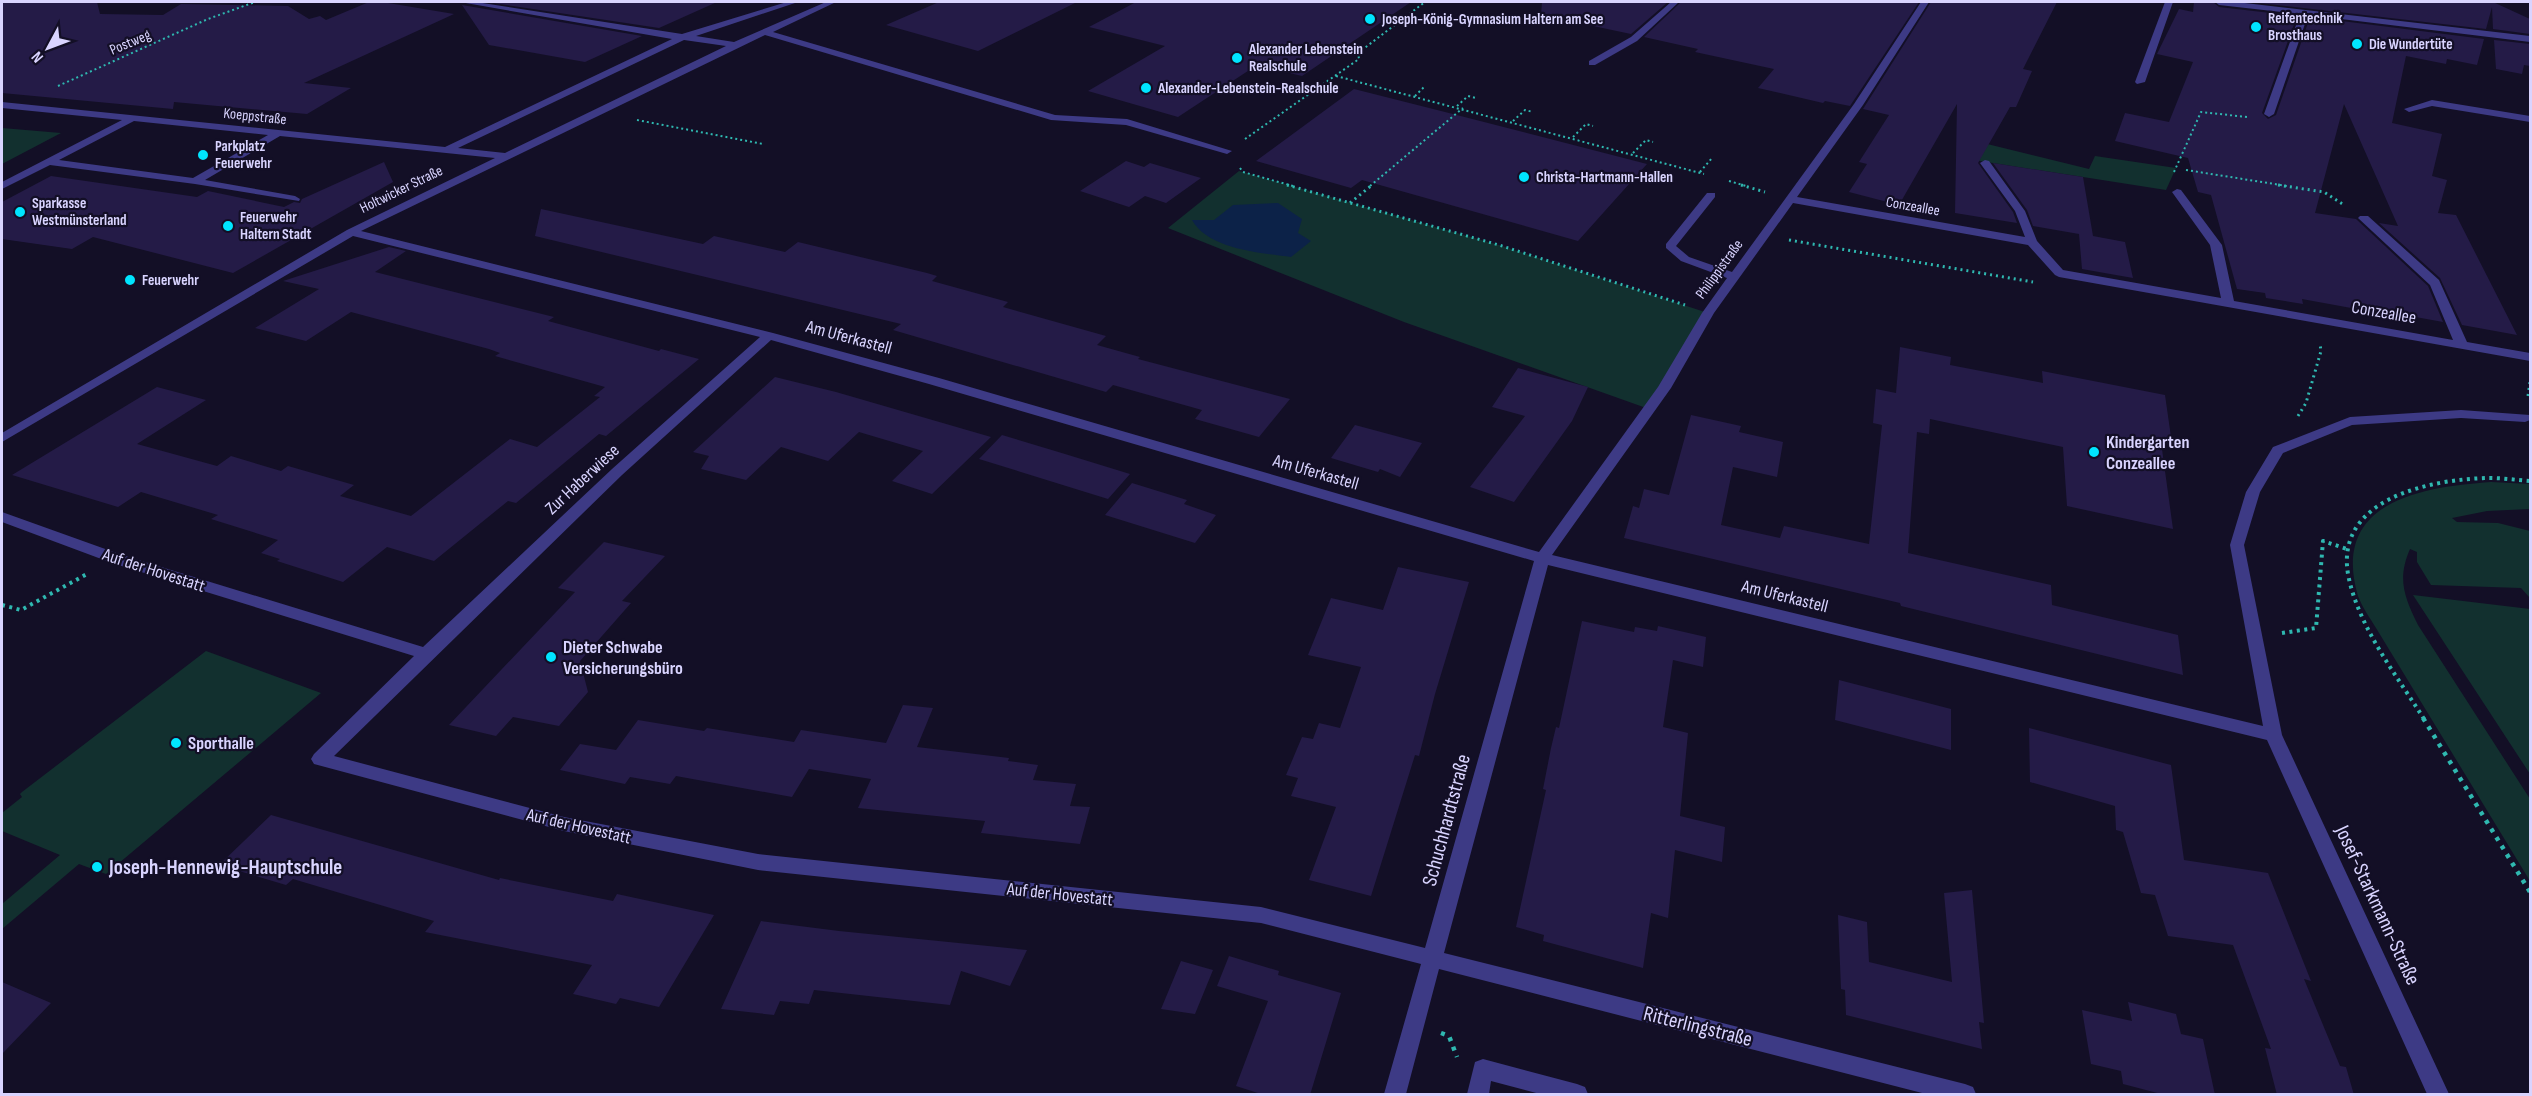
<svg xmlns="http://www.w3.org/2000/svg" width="2532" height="1096" font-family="'Sofia Sans Condensed',sans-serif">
<rect width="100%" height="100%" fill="#130f26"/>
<path fill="#12302f" d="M 2,128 L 61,133 L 2,164 Z
M 1975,141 L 2089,169 L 2095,156 L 2176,168 L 2166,190 L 1974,160 Z
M 1239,171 L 1499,245 L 1708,313 L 1649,409 L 1404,322 L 1168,228 Z
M 2491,482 L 2530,484 L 2530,509 L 2487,511 L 2452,518 L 2457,522 L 2498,523 L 2530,531 L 2530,598 L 2521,588 L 2431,585 L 2417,562 L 2417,552 L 2410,549 C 2397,579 2404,596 2418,625 L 2530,799 L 2530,881 L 2376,628 C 2370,618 2362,607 2358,596 C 2330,501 2422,487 2491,482 Z
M 2413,595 L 2530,609 L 2530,774 Z
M 206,651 L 321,693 L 106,874 L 79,864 L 2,929 L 2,904 L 60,855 L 2,831 L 2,813 L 22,797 L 20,794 L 22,792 Z"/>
<path fill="#0c2248" d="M 1278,203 L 1302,219 L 1298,233 L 1311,241 L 1291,257 C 1260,253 1208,249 1192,220 L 1214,220 L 1233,205 Z"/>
<path fill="#241b47" d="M 2,2 L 97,2 L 100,14 L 163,15 L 181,4 L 288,6 L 309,19 L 320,16 L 326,20 L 369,2 L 382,2 L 454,14 L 304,83 L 351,88 L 307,114 L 174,102 L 173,109 L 2,93 Z
M 487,2 L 717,2 L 659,28 Z
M 939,2 L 1077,2 L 978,51 L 886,25 Z
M 1136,2 L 1411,2 L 1302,76 L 1257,65 L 1178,117 L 1088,91 L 1165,46 L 1089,27 Z
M 1542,2 L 1668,2 L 1631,34 L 1541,15 Z
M 1681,2 L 1919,2 L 1850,106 L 1825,101 L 1823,103 L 1758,88 L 1774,69 L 1695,52 L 1698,49 L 1644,37 Z
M 1931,2 L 2057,2 L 2023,69 L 2032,71 L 2016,107 L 2010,107 L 1978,163 L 2013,212 L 2017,223 L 1955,213 L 1957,104 L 1899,205 L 1849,192 L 1867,164 L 1859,162 L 1889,115 L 1863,109 Z
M 2194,2 L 2213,2 L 2219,7 L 2297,16 L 2262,113 L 2268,119 L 2276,115 L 2310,17 L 2484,39 L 2477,65 L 2447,59 L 2446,64 L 2406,56 L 2392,123 L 2442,134 L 2432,176 L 2447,180 L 2438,213 L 2456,215 L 2517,335 L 2462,325 L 2440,278 L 2379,223 L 2398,226 L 2344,104 L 2315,213 L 2356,219 L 2428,286 L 2443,322 L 2410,316 L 2413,323 L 2375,316 L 2373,312 L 2302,299 L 2303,304 L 2266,298 L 2265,293 L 2237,289 L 2211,195 L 2198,192 L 2188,158 L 2115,141 L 2125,113 L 2169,122 L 2193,62 L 2157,54 L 2179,9 L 2193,12 Z
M 2251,2 L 2493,2 L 2530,19 L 2530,34 L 2493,29 L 2492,7 L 2486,29 Z
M 462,5 L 642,36 L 585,62 L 489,45 Z
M 2494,40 L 2530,44 L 2530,66 L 2524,65 L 2522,74 L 2496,69 Z
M 1354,89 L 1445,112 L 1647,164 L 1578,241 L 1362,180 L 1351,188 L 1256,161 Z
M 1126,161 L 1144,167 L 1150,163 L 1201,178 L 1166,203 L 1145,196 L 1129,207 L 1080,191 Z
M 384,162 L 393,182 L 233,273 L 93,237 L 72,249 L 2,239 L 2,202 L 51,176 L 197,197 L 208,191 L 284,207 L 294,202 L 300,203 L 302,199 Z
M 1993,163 L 2083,177 L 2093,236 L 2125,242 L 2133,278 L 2082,269 L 2079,234 L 2033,226 L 2027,210 Z
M 541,209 L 703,244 L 714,236 L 785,252 L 798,242 L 927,273 L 937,276 L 932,281 L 1008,302 L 1003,307 L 1106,336 L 1097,345 L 1140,357 L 1138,359 L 1290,399 L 1259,437 L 1195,419 L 1202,410 L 1113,385 L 1106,392 L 893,330 L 901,324 L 535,236 Z
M 389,247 L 406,251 L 375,272 L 554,317 L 548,321 L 659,351 L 661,349 L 699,359 L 606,436 L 599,434 L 516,503 L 508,501 L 434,561 L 387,547 L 343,582 L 277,561 L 280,559 L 261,553 L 278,540 L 211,519 L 218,515 L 141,492 L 118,507 L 12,475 L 157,387 L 206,400 L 137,444 L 217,466 L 231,456 L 281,471 L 288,466 L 354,485 L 340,496 L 411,516 L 510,439 L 537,447 L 600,397 L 594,396 L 605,387 L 495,356 L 500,353 L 489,349 L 351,312 L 306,341 L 255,328 L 319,289 L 283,281 Z
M 1900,347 L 1951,357 L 1950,365 L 2043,383 L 2042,371 L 2165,395 L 2172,444 L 2161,442 L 2173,529 L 2067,506 L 2063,447 L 1930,419 L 1929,434 L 1917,432 L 1908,553 L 2051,585 L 2052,605 L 2178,635 L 2183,675 L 1901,606 L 1900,603 L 1624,538 L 1633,506 L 1639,508 L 1644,489 L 1669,495 L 1691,415 L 1741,426 L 1739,432 L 1783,442 L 1777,477 L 1733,467 L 1721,525 L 1780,538 L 1784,526 L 1869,544 L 1882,425 L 1873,423 L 1876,389 L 1896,393 Z
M 1518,368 L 1588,387 L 1572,421 L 1514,502 L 1470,487 L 1525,416 L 1492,407 Z
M 775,377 L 836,392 L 991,437 L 932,494 L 892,481 L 923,451 L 859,432 L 828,461 L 781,447 L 746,480 L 701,469 L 709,456 L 693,452 Z
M 1355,425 L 1422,443 L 1400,477 L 1380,469 L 1378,472 L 1331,458 Z
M 1002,435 L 1065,454 L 1130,474 L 1108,499 L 979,459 Z
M 1132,483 L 1187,500 L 1184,504 L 1216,515 L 1195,543 L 1105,515 Z
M 604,542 L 665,556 L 622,601 L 631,603 L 580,661 L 588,692 L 559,726 L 513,717 L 496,736 L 449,725 L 575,592 L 558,588 Z
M 1398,567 L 1469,582 L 1435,694 L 1419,756 L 1415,755 L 1371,896 L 1309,880 L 1336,807 L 1291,796 L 1298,778 L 1286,775 L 1302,737 L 1313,739 L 1319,723 L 1340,728 L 1361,667 L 1308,655 L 1331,598 L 1383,610 Z
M 1582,621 L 1634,632 L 1635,627 L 1657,631 L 1658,626 L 1706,637 L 1703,667 L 1673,660 L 1663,727 L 1688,733 L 1680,816 L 1725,827 L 1722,862 L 1675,850 L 1668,918 L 1651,913 L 1643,968 L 1543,941 L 1544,935 L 1516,927 L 1546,790 L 1543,789 L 1551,748 L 1556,727 L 1559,728 Z
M 1839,680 L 1951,709 L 1951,750 L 1835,720 Z
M 903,705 L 933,708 L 917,747 L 1009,758 L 1008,761 L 1038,765 L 1033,780 L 1076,784 L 1070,806 L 1090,807 L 1080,844 L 981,833 L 985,821 L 858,808 L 871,779 L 809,769 L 792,797 L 676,776 L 670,784 L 630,777 L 625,784 L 560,770 L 580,744 L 616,750 L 638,720 L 704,731 L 707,728 L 794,742 L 801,730 L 886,743 Z
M 2029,728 L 2171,765 L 2184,860 L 2268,873 L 2311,981 L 2304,979 L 2340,1066 L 2346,1067 L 2354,1095 L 2277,1095 L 2265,1048 L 2271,1049 L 2233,945 L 2168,936 L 2155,895 L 2141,893 L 2123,832 L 2116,830 L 2115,806 L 2030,782 Z
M 271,815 L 499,880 L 500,878 L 613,901 L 617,894 L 714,915 L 659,1007 L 620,998 L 616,1004 L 573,994 L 592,965 L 425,932 L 434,921 L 293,879 L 286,885 L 219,865 Z
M 1972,890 L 1984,1023 L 1979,1022 L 1982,1049 L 1846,1015 L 1845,990 L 1841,989 L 1838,915 L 1867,922 L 1869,962 L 1952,982 L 1944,893 Z
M 761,921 L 839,931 L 1027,950 L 1010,986 L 961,971 L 950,1005 L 814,990 L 809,1004 L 780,1001 L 774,1015 L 721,1009 Z
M 1229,956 L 1279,971 L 1278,975 L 1341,993 L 1310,1095 L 1264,1095 L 1236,1086 L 1268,1001 L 1217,986 Z
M 1181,961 L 1213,970 L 1195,1014 L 1161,1009 Z
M 2,982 L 51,1003 L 2,1054 Z
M 2128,1002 L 2176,1014 L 2181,1034 L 2203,1039 L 2215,1095 L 2165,1095 L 2123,1084 L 2121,1071 L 2091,1064 L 2082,1010 L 2132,1021 Z"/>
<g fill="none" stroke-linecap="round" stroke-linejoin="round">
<path stroke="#2fb8b0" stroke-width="2" stroke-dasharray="2 3" stroke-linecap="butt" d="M 1336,76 L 1704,174
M 58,86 L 208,19 L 255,2
M 1415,96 L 1425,86
M 1457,106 L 1468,96 L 1476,98
M 637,120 L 763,144
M 1513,121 L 1525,110 L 1533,112
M 1573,137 L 1586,124 L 1593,126
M 1245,139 L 1359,59 L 1358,53 L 1425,2
M 1633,153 L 1646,140 L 1653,142
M 1240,168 L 1243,172 L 1293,186
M 2186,170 L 2287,186
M 1700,172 L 1712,158
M 2174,172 L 2201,112 L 2247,117
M 1729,181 L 1746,186
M 1370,186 L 1463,108"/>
<path stroke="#2fb8b0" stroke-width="3" stroke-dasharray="2 4" stroke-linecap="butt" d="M 1287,185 L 1499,245 L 1685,305
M 1741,185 L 1765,192
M 2278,185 L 2324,192 L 2344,205
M 1350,203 L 1372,185
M 1789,240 L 2033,282
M 2528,396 L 2530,382
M 2298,416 L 2306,403 L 2321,351 L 2320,344"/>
<path stroke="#2fb8b0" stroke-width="4" stroke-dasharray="3 4.5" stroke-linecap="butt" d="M 2,605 L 21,610 L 87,574
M 2282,633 L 2316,628 L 2323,541 L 2347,549
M 2424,719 C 2397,676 2360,629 2349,579 C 2331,499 2430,479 2489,478 C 2503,478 2516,480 2530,481"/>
<path stroke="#2fb8b0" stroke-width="4.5" stroke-dasharray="4 6" stroke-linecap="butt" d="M 2423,718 L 2530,892
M 1441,1033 L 1449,1036 L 1457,1057"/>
<path fill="#3d3a85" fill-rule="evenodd" d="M 460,2 L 476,2 L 682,34 L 787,2 L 798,2 L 696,36 L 734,42 L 826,2 L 836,2 L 773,32 L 1055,115 L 1127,119 L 1232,151 L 1227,154 L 1126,125 L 1051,120 L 765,35 L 361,231 L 773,333 L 939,378 L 1539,552 L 1658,387 L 1702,313 L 1727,278 L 1681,261 L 1666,248 L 1666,244 L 1707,193 L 1715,193 L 1715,197 L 1676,246 L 1689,257 L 1732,272 L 1854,104 L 1921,2 L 1929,2 L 1863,105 L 1797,197 L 2025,237 L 2015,211 L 1980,163 L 1985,160 L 1989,161 L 2025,211 L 2037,241 L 2063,270 L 2221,298 L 2210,245 L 2172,192 L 2177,189 L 2181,190 L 2222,245 L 2234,301 L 2453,340 L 2430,285 L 2358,218 L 2360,216 L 2368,216 L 2439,280 L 2467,342 L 2530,353 L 2530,361 L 2059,277 L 2055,275 L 2028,245 L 1793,203 L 1714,313 L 1671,388 L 1552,555 L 2263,726 L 2230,545 L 2246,492 L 2273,447 L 2350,417 L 2461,410 L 2530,415 L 2530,420 L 2525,422 L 2461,418 L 2352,425 L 2283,453 L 2260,492 L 2244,545 L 2282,735 L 2449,1094 L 2427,1094 L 2267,740 L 1548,565 L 1444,953 L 1965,1084 L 1973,1087 L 1976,1094 L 1926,1094 L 1439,969 L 1406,1094 L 1384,1094 L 1421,964 L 1261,923 L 758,870 L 564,831 L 314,764 L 311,759 L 314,754 L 414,656 L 112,563 L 2,522 L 2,512 L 122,555 L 423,647 L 612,469 L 760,337 L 353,236 L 2,442 L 2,433 L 347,230 L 495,158 L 280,136 L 205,180 L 295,196 L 300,199 L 299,201 L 195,184 L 50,165 L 2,189 L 2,182 L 122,120 L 2,108 L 2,102 L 445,147 L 672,39 ZM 684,40 L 726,46 L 505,153 L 458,148 ZM 134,121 L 268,135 L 193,178 L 59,160 ZM 771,340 L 929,384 L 1534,561 L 1425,948 L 1261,907 L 758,854 L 564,817 L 334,756 L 622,475 Z
M 1671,2 L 1679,2 L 1637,41 L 1595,65 L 1589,65 L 1589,61 L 1631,37 Z
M 2165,2 L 2173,2 L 2145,82 L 2137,84 L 2135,82 Z
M 2215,2 L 2236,2 L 2530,36 L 2530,42 L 2308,15 L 2274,114 L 2269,117 L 2264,114 L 2300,14 L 2219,5 Z
M 2432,100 L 2530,116 L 2530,122 L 2432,106 L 2409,112 L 2404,109 Z
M 1483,1059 L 1577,1084 L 1585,1087 L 1588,1094 L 1540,1094 L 1491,1081 L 1489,1094 L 1467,1094 L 1475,1062 Z"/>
</g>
<g fill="#00e5ff" stroke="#130f26" stroke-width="2">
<circle cx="1370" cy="19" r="6"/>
<circle cx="2256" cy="27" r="6"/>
<circle cx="2357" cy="44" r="6"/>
<circle cx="1237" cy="58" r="6"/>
<circle cx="1146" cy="88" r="6"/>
<circle cx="203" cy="155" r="6"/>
<circle cx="1524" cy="177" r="6"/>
<circle cx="20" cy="212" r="6"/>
<circle cx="228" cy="226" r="6"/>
<circle cx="130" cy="280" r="6"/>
<circle cx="2094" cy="452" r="6"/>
<circle cx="551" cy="657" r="6"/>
<circle cx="176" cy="743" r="6"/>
<circle cx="97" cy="867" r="6"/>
</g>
<g text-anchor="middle" stroke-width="4.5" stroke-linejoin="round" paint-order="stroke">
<g font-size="15" font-weight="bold" fill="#d9d4ff" stroke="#130f26" text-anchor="start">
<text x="2268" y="23">Reifentechnik<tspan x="2268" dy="17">Brosthaus</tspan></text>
<text x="1382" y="24">Joseph-König-Gymnasium Haltern am See</text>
<text x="2369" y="49">Die Wundertüte</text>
<text x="1249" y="54">Alexander Lebenstein<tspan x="1249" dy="17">Realschule</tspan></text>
<text x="1158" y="93">Alexander-Lebenstein-Realschule</text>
<text x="215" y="151">Parkplatz<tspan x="215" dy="17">Feuerwehr</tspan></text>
<text x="1536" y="182">Christa-Hartmann-Hallen</text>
<text x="32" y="208">Sparkasse<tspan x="32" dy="17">Westmünsterland</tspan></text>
<text x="240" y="222">Feuerwehr<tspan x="240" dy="17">Haltern Stadt</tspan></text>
<text x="142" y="285">Feuerwehr</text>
</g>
<g font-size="15" fill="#d9d4ff" stroke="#130f26">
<text transform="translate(130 42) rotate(-23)" y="5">Postweg</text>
<text transform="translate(255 116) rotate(6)" y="5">Koeppstraße</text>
<text transform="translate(401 189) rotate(-26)" y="5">Holtwicker Straße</text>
<text transform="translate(1913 206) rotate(10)" y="5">Conzeallee</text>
<text transform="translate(1719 269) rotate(-54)" y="5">Philippistraße</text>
</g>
<g font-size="18" fill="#d9d4ff" stroke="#130f26">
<text transform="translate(2384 312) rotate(10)" y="6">Conzeallee</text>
<text transform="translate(849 337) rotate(15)" y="6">Am Uferkastell</text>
<text transform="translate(1316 472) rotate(16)" y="6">Am Uferkastell</text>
<text transform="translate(582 479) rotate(-43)" y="6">Zur Haberwiese</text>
<text transform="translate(154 570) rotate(18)" y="6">Auf der Hovestatt</text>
<text transform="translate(1785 596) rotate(14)" y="6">Am Uferkastell</text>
<text transform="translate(579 826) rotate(13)" y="6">Auf der Hovestatt</text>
<text transform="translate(1060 894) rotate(6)" y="6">Auf der Hovestatt</text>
</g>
<g font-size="18" font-weight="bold" fill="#d9d4ff" stroke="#130f26" text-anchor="start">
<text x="2106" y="448">Kindergarten<tspan x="2106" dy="21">Conzeallee</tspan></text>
<text x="563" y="653">Dieter Schwabe<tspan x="563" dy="21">Versicherungsbüro</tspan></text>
<text x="188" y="749">Sporthalle</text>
</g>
<g font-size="21" fill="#d9d4ff" stroke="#130f26">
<text transform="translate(1446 820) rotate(-75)" y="7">Schuchhardtstraße</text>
<text transform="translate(2378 905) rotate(65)" y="7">Josef-Starkmann-Straße</text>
<text transform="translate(1698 1026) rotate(14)" y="7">Ritterlingstraße</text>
</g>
<g font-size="21" font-weight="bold" fill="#d9d4ff" stroke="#130f26" text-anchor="start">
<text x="109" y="874">Joseph-Hennewig-Hauptschule</text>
</g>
</g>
<rect width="2532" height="1096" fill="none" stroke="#d9d4ff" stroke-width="6"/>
<g transform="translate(48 48) rotate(229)" stroke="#130f26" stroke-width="4.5" paint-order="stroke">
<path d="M0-4.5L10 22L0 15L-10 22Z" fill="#d9d4ff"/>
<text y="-9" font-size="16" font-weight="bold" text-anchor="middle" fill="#d9d4ff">N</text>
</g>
</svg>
